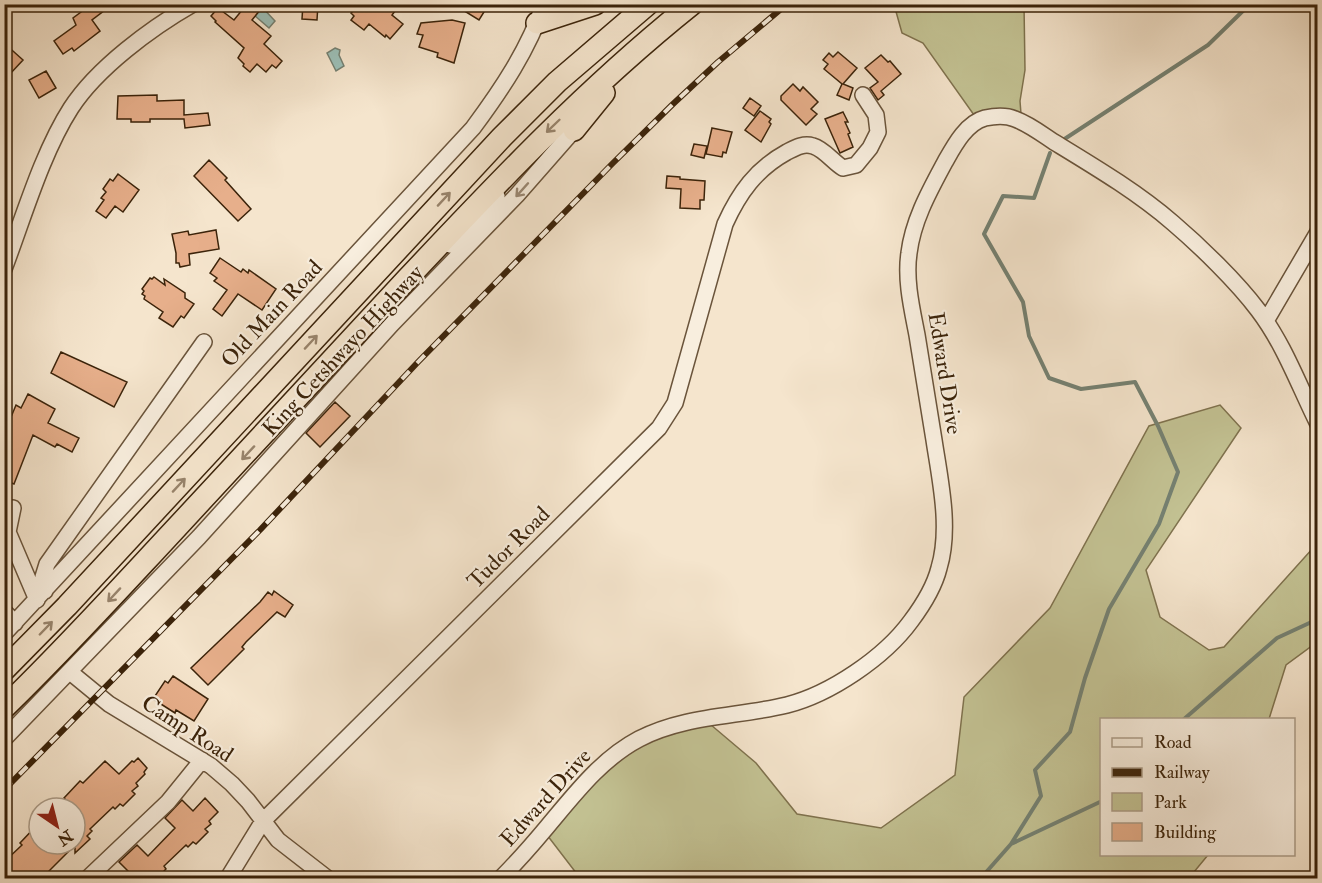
<svg xmlns="http://www.w3.org/2000/svg" width="1322" height="883" font-family="'IM FELL Double Pica',serif">
<rect width="100%" height="100%" fill="#f5e5cd"/>
<filter id="stains"><feTurbulence type="fractalNoise" baseFrequency=".00333" numOctaves="4"/><feColorMatrix values="0 0 0 0 .2 0 0 0 0 .09 0 0 0 0 .02 0 0 0 .5 -.17"/></filter>
<radialGradient id="worn" r=".72"><stop offset=".6" stop-color="#630" stop-opacity="0"/><stop offset="1" stop-color="#630" stop-opacity=".3"/></radialGradient>
<path fill="#c3c293" stroke="#7f724e" stroke-width="1.5" d="M 901,4 L 1024,5 L 1025,70 L 1020,101 L 1021,114 L 974,115 L 923,43 L 902,33 L 895,8 Z
M 1220,405 L 1241,428 L 1146,570 L 1160,617 L 1209,650 L 1224,647 L 1313,548 L 1317,545 L 1317,642 L 1286,665 L 1269,719 L 1102,720 L 1102,854 L 1208,855 L 1189,878 L 580,878 L 544,831 L 614,755 L 704,719 L 756,763 L 797,814 L 881,828 L 955,775 L 964,697 L 1050,608 L 1149,426 Z"/>
<path fill="#9cbfb7" stroke="#758172" stroke-width="1.5" d="M 261,6 L 275,21 L 269,28 L 254,15 Z
M 335,48 L 340,50 L 339,55 L 344,66 L 336,71 L 327,53 Z"/>
<g fill="none" stroke-linecap="round" stroke-linejoin="round">
<path stroke="#758172" stroke-width="4" d="M 1063,140 L 1208,45 L 1250,4
M 1183,720 L 1277,638 L 1318,619
M 1011,844 L 1041,796 L 1035,770 L 1070,732 L 1085,678 L 1109,609 L 1159,524 L 1178,472 L 1158,426 L 1135,382 L 1081,389 L 1049,378 L 1029,336 L 1023,302 L 984,234 L 1003,196 L 1034,198 L 1050,153
M 981,878 L 1011,844 L 1102,801"/>
</g>
<path fill="#e7af8b" stroke="#3b230a" stroke-width="1.5" d="M 92,4 L 113,4 L 92,20 L 100,31 L 74,51 L 72,48 L 63,54 L 54,41 L 76,25 L 73,18 Z
M 247,4 L 265,4 L 252,20 L 271,36 L 264,44 L 282,61 L 276,68 L 272,65 L 266,72 L 257,64 L 250,72 L 243,66 L 244,64 L 238,58 L 244,48 L 215,22 L 216,21 L 211,16 L 218,8 L 234,20 Z
M 303,4 L 318,4 L 317,20 L 302,19 Z
M 347,4 L 387,4 L 395,11 L 392,15 L 403,24 L 390,39 L 386,35 L 385,37 L 369,24 L 364,30 L 351,20 L 354,16 L 351,13 L 354,10 Z
M 453,4 L 489,4 L 479,20 Z
M 452,20 L 465,23 L 454,63 L 437,57 L 438,53 L 419,47 L 423,35 L 417,34 L 421,23 Z
M 4,43 L 23,60 L 10,74 L 4,68 Z
M 838,52 L 857,68 L 843,84 L 853,88 L 849,100 L 837,95 L 842,84 L 824,69 L 828,64 L 823,60 L 829,53 L 833,57 Z
M 881,55 L 888,62 L 890,61 L 901,74 L 881,91 L 884,95 L 878,100 L 870,88 L 878,82 L 865,68 Z
M 46,71 L 56,88 L 39,98 L 29,80 Z
M 793,84 L 800,91 L 803,87 L 818,102 L 811,109 L 817,114 L 806,125 L 781,100 L 781,96 Z
M 157,95 L 157,101 L 184,100 L 184,115 L 208,113 L 210,125 L 185,128 L 184,119 L 150,119 L 150,122 L 131,122 L 131,119 L 117,119 L 118,96 Z
M 750,98 L 761,106 L 754,116 L 743,108 Z
M 760,111 L 771,119 L 769,122 L 771,124 L 761,142 L 745,130 Z
M 843,112 L 848,122 L 845,122 L 850,133 L 848,134 L 853,147 L 840,153 L 825,119 Z
M 712,128 L 732,132 L 726,153 L 723,152 L 722,157 L 706,154 Z
M 694,144 L 707,146 L 704,158 L 691,155 Z
M 209,160 L 227,178 L 225,180 L 251,209 L 238,221 L 194,176 Z
M 118,174 L 139,190 L 123,212 L 115,206 L 106,218 L 96,211 L 104,200 L 101,198 L 106,192 L 103,189 L 110,179 L 113,181 Z
M 667,176 L 680,177 L 680,179 L 705,181 L 704,200 L 700,200 L 700,209 L 680,208 L 681,189 L 666,188 Z
M 216,230 L 219,249 L 189,254 L 190,265 L 180,267 L 179,263 L 176,263 L 176,253 L 172,234 L 188,231 L 189,235 Z
M 220,258 L 241,272 L 243,269 L 248,273 L 249,270 L 276,289 L 262,310 L 238,294 L 222,316 L 213,309 L 227,290 L 214,281 L 217,278 L 210,273 Z
M 154,277 L 165,285 L 164,279 L 185,293 L 185,298 L 194,304 L 184,318 L 181,316 L 173,327 L 159,318 L 163,312 L 144,299 L 145,296 L 142,294 L 144,291 L 142,289 L 150,278 L 152,279 Z
M 61,352 L 127,382 L 114,407 L 51,373 Z
M 28,394 L 55,409 L 48,423 L 79,438 L 72,452 L 57,444 L 55,447 L 33,435 L 14,484 L 4,480 L 4,434 L 16,405 L 21,408 Z
M 335,402 L 350,416 L 320,447 L 306,433 Z
M 274,591 L 293,605 L 285,617 L 277,612 L 246,642 L 242,647 L 244,649 L 208,685 L 191,668 L 260,602 L 268,592 L 272,595 Z
M 173,676 L 208,699 L 194,721 L 176,710 L 175,713 L 153,699 L 165,681 L 168,683 Z
M 138,758 L 147,768 L 144,772 L 145,774 L 136,783 L 138,786 L 132,791 L 135,794 L 123,806 L 120,804 L 115,809 L 113,807 L 90,829 L 92,831 L 87,836 L 90,839 L 75,853 L 75,845 L 46,874 L 50,879 L 10,879 L 4,873 L 4,862 L 22,845 L 20,843 L 39,823 L 39,844 L 75,844 L 75,808 L 59,808 L 67,801 L 64,798 L 80,781 L 83,783 L 105,761 L 119,774 L 132,761 L 134,762 Z
M 205,798 L 218,812 L 209,821 L 211,824 L 205,829 L 208,832 L 196,844 L 193,842 L 188,847 L 186,845 L 164,866 L 166,869 L 156,879 L 125,879 L 130,873 L 119,862 L 137,845 L 148,856 L 175,828 L 165,818 L 182,800 L 193,811 Z"/>
<g fill="none" stroke-linecap="round" stroke-linejoin="round">
<g stroke="#6a543b" stroke-width="18">
<path id="minor" d="M 450,245 L 478,221 L 497,196
M 4,269 C 23,219 42,153 71,108 C 97,68 151,28 193,4
M 1266,321 L 1318,232
M 13,508 L 8,532 L 37,600
M 45,591 L 43,577 L 47,564 L 204,342
M 4,611 L 15,623
M 4,634 L 473,128 C 502,89 528,50 544,4
M 70,672 L 109,704 L 211,766 L 232,784 L 248,801 L 278,840 L 327,878
M 4,739 L 199,537 L 392,324 L 517,195 L 574,130
M 88,878 L 168,802 L 202,760
M 228,878 L 263,821 L 659,428 L 675,403 L 725,224 C 739,193 756,169 787,152 C 795,148 803,143 813,146 C 824,149 833,162 843,168 L 856,165 L 870,148 L 878,132 L 876,115 L 863,95
M 501,878 C 517,862 532,845 547,827 C 574,795 601,759 639,739 C 685,715 738,717 787,705 C 830,694 884,658 911,621 C 923,605 934,588 939,568 C 951,528 940,480 934,440 C 928,405 923,370 917,335 C 912,309 905,280 909,253 C 913,220 930,190 945,162 C 954,146 966,123 985,118 C 994,116 1006,115 1015,119 C 1029,124 1042,134 1054,142 C 1095,167 1137,192 1173,223 C 1200,246 1237,282 1258,310 C 1284,344 1299,386 1318,424"/>
</g>
<g stroke="#3b230a" stroke-width="24">
<path id="highway" d="M 537,23 L 595,4
M 574,130 L 604,93
M 4,670 L 67,606 L 502,137 L 557,82 L 648,4
M 4,708 C 60,654 112,597 165,540 C 246,453 327,366 407,279 C 498,182 588,87 692,4"/>
</g>
<use href="#minor" stroke="#f8eede" stroke-width="15"/>
<use href="#highway" stroke="#f5e5cd" stroke-width="21"/>
<g stroke="#3b230a" stroke-width="6">
<path id="rail" d="M 4,790 L 260,530 L 418,362 L 612,164 L 673,104 L 718,62 L 787,4"/>
</g>
<use href="#rail" stroke="#f8eede" stroke-width="4" stroke-dasharray="11" stroke-linecap="butt"/>
</g>
<defs><path id="oneway-shaft" d="M-6 0H5M1.5-3L5.5 0L1.5 3" fill="none" stroke-width="1.6" stroke-linecap="round" stroke-linejoin="round" transform="scale(1.5)"/></defs>
<g stroke="#98846c">
<use href="#oneway-shaft" transform="translate(553 126) rotate(136)"/>
<use href="#oneway-shaft" transform="translate(444 199) rotate(-47)"/>
<use href="#oneway-shaft" transform="translate(311 342) rotate(-47)"/>
<use href="#oneway-shaft" transform="translate(248 453) rotate(133)"/>
<use href="#oneway-shaft" transform="translate(179 485) rotate(-47)"/>
<use href="#oneway-shaft" transform="translate(114 595) rotate(133)"/>
<use href="#oneway-shaft" transform="translate(46 628) rotate(-46)"/>
</g>
<use stroke="#9a8874" href="#oneway-shaft" transform="translate(522 190) rotate(132)"/>
<g text-anchor="middle" stroke-width="4.5" stroke-linejoin="round" paint-order="stroke">
<g font-size="22" fill="#3b230a" stroke="#f8eede">
<text transform="translate(271 313) rotate(-47)" y="8">Old Main Road</text>
<text transform="translate(342 350) rotate(-47)" y="8">King Cetshwayo Highway</text>
<text transform="translate(946 373) rotate(81)" y="8">Edward Drive</text>
<text transform="translate(508 547) rotate(-45)" y="8">Tudor Road</text>
<text transform="translate(188 728) rotate(33)" y="8">Camp Road</text>
<text transform="translate(545 797) rotate(-48)" y="8">Edward Drive</text>
</g>
</g>
<rect width="1322" height="883" fill="none" stroke="#f5e5cd" stroke-width="24"/>
<rect x="6" y="6" width="1310" height="871" fill="none" stroke="#3b230a" stroke-width="3"/>
<rect x="12" y="12" width="1298" height="859" fill="none" stroke="#3b230a" stroke-width="1.5"/>
<rect x="1100" y="718" width="195" height="138" fill="#f8eede" stroke="#ac9d89" stroke-width="1.5"/>
<rect x="1112" y="738" width="30" height="9" fill="#f8eede" stroke="#ac9d89" stroke-width="1.5"/>
<text x="1154" y="748" font-size="18" fill="#3b230a">Road</text>
<rect x="1112" y="768" width="30" height="9" fill="#3b230a" stroke="#ac9d89" stroke-width="1.5"/>
<text x="1154" y="778" font-size="18" fill="#3b230a">Railway</text>
<rect x="1112" y="793" width="30" height="18" fill="#c3c293" stroke="#ac9d89" stroke-width="1.5"/>
<text x="1154" y="808" font-size="18" fill="#3b230a">Park</text>
<rect x="1112" y="823" width="30" height="18" fill="#e7af8b" stroke="#ac9d89" stroke-width="1.5"/>
<text x="1154" y="838" font-size="18" fill="#3b230a">Building</text>
<g transform="translate(57 826) rotate(145)"><circle r="28" fill="#f8eede" stroke="#ac9d89" stroke-width="1.5"/>
<path d="M0-4.5L10 22L0 15L-10 22Z" fill="#8f2418"/>
<text y="-9" font-size="16" font-weight="bold" text-anchor="middle" fill="#3b230a">N</text>
</g>
<rect width="100%" height="100%" filter="url(#stains)"/>
<rect width="100%" height="100%" fill="url(#worn)"/>
</svg>
